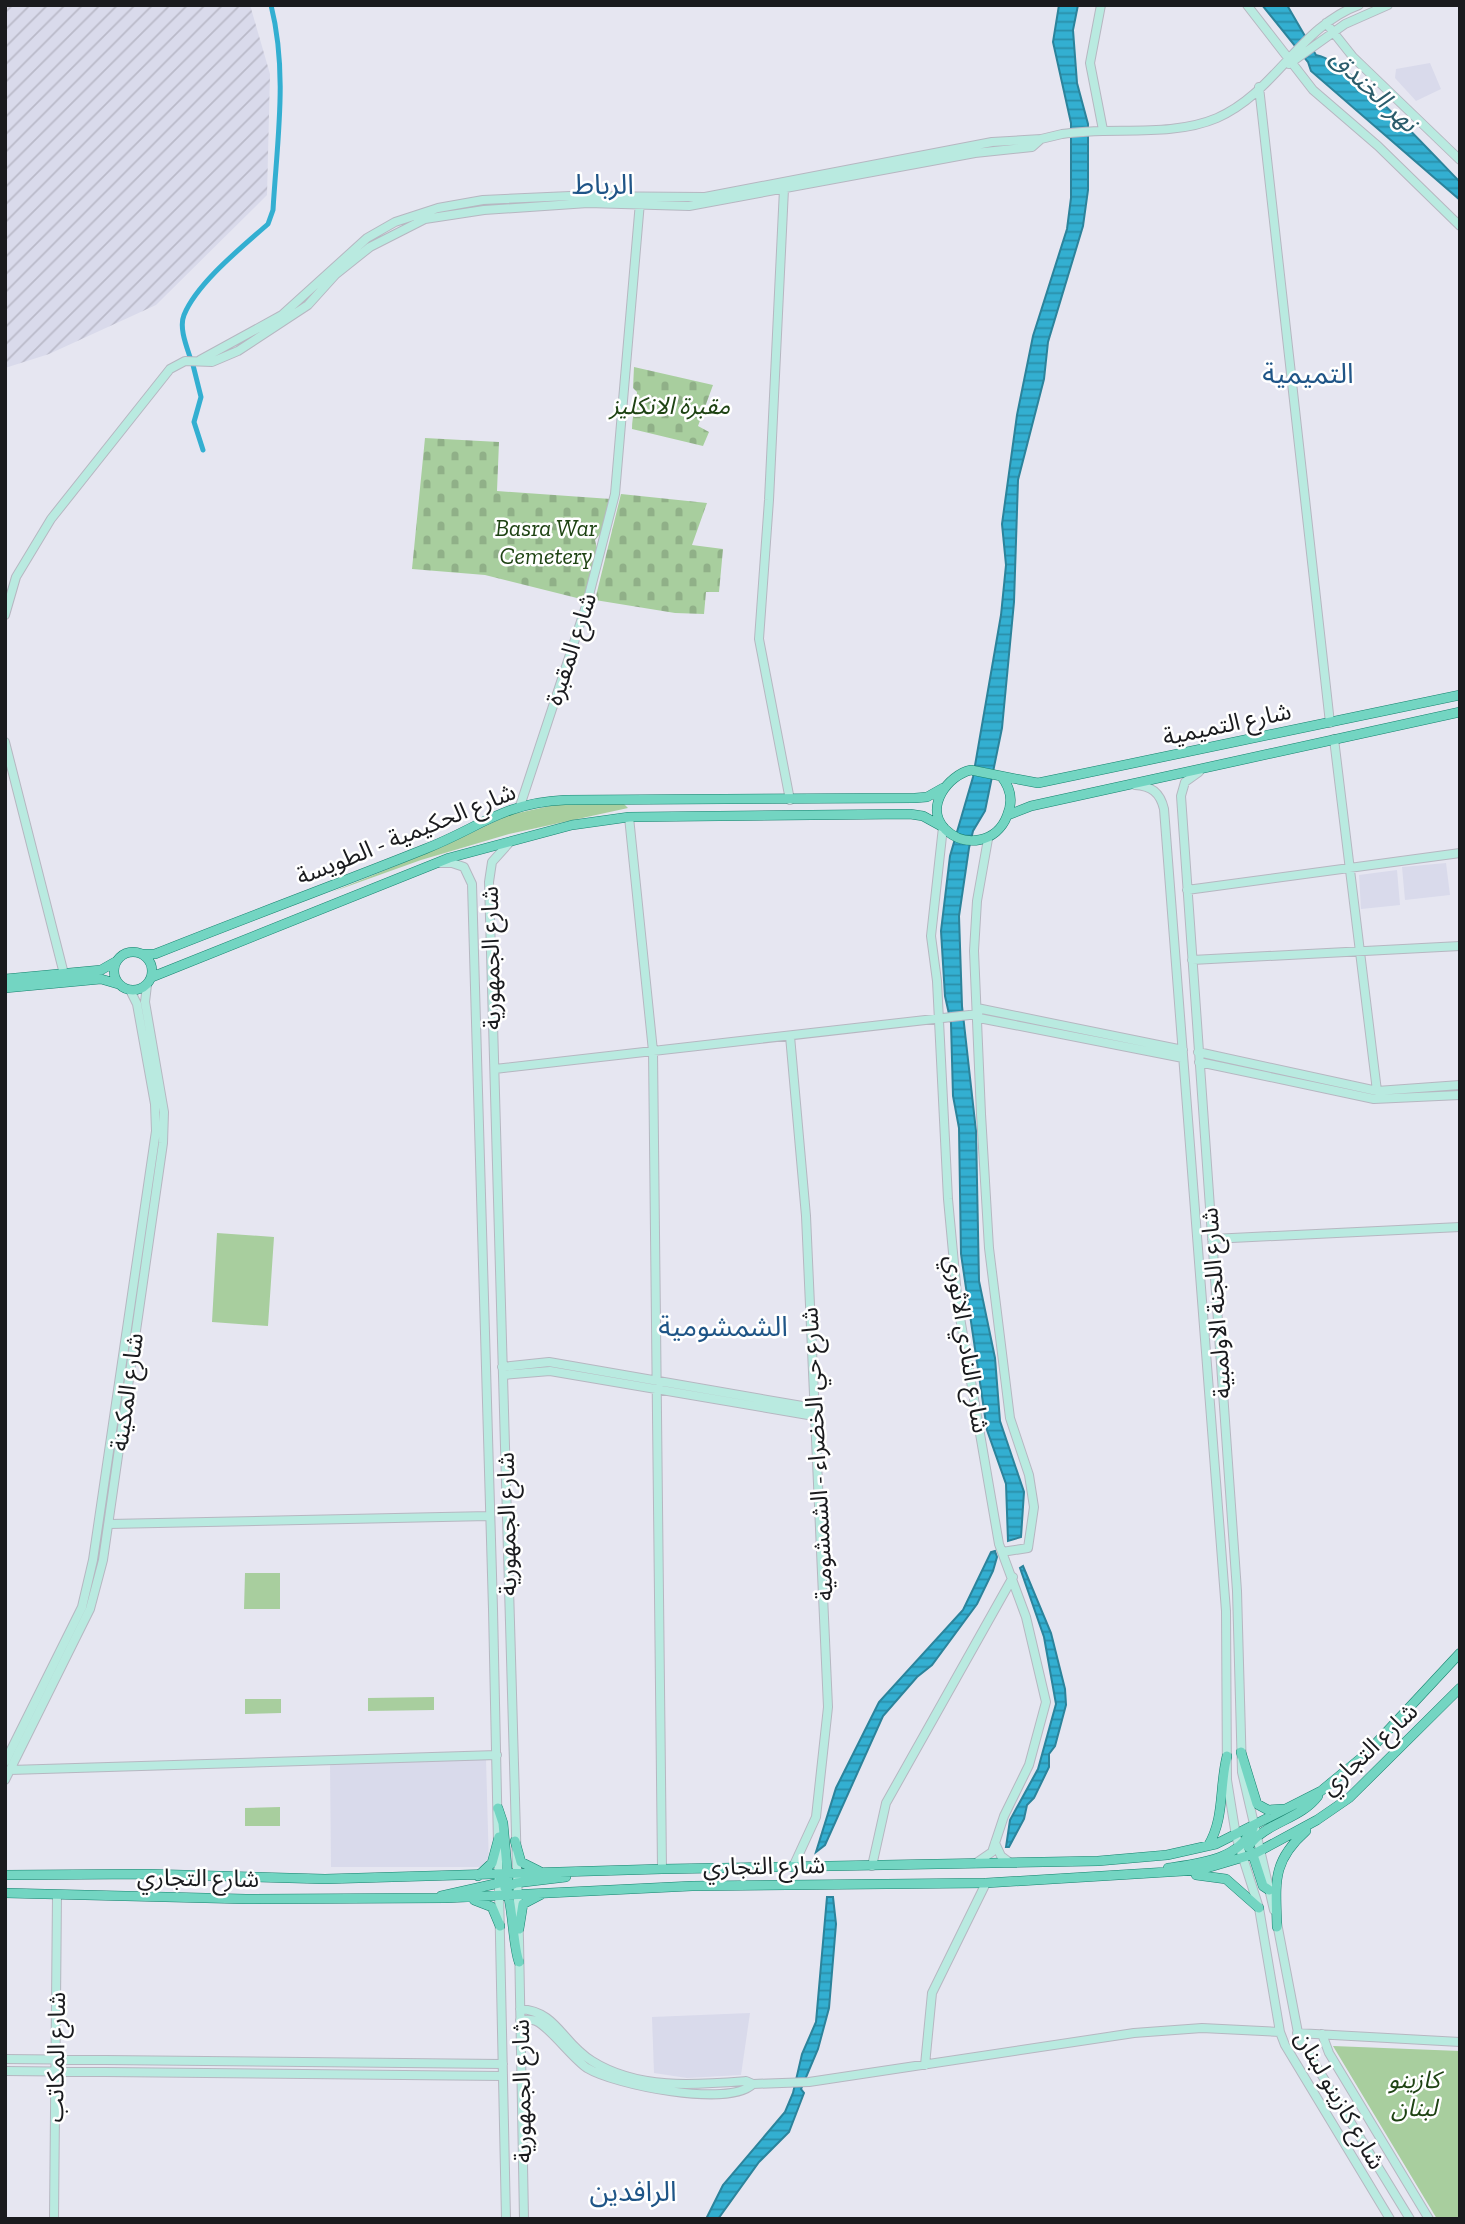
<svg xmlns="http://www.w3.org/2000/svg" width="1465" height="2224" font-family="'Zilla Slab','Noto Sans Arabic',serif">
<defs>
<pattern id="industrial-furrows" width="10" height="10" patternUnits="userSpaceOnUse" patternTransform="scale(1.75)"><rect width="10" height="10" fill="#d9daeb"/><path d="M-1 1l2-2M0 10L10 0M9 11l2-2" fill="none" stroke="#babac9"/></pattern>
<pattern id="cemetery-stones" width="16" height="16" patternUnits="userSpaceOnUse" patternTransform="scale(1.75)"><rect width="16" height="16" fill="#a8ce9e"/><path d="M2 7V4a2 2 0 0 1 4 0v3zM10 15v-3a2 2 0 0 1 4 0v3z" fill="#90b088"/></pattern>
<pattern id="water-rules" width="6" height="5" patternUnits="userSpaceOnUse" patternTransform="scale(1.75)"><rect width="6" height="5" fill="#33afd1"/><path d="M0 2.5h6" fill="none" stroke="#2a8ea9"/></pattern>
</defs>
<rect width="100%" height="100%" fill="#e6e6f1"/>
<path fill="#d9daeb" d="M 1430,63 L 1441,89 L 1416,101 L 1395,78 L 1396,69 Z
M 1446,863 L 1450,895 L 1405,900 L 1402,867 Z
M 1397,870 L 1400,905 L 1361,909 L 1359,875 Z
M 486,1759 L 489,1867 L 331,1867 L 330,1763 Z
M 750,2013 L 741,2075 L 687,2078 L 654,2073 L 652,2017 Z"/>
<path fill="url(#industrial-furrows)" d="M 5,5 L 250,5 L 270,74 L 267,195 L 156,305 L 49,354 L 5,368 Z"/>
<path fill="#a8ce9e" d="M 559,804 L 624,804 L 628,808 L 509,834 L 421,860 L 332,892 L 442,847 L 509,815 Z
M 217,1233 L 274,1237 L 268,1326 L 212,1322 Z
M 245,1573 L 280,1573 L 280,1609 L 244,1609 Z
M 434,1697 L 434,1710 L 368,1711 L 368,1698 Z
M 245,1699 L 281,1699 L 281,1713 L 245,1714 Z
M 280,1807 L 280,1826 L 245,1826 L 245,1808 Z
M 1333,2046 L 1460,2051 L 1460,2219 L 1437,2219 Z"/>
<path fill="url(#cemetery-stones)" d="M 634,367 L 713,385 L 698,426 L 709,432 L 703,446 L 632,429 C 632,414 637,405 637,392 L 633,388 Z
M 425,438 L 499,442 L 497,491 L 611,499 L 602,532 L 595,540 L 598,553 L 585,600 L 485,575 L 412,569 Z
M 621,494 L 707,503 L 692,545 L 723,549 L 719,592 L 706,592 L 704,614 L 675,613 L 595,600 Z"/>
<path fill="url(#water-rules)" stroke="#2c839b" stroke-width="2" d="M 1059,5 L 1078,5 L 1073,30 L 1077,83 L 1088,124 L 1088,190 L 1083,226 L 1048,342 L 1044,379 L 1018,480 L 1014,602 L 1002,728 L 985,811 L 973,831 L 969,848 L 959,916 L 962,1006 L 976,1131 L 979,1281 L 995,1358 L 1000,1421 L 1024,1492 L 1021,1537 L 1008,1541 L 1006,1484 L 987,1430 L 961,1254 L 959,1128 L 953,1096 L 951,1023 L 945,996 L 941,931 L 950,856 L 973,777 L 1001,615 L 1006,565 L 1002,524 L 1017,415 L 1033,336 L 1067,229 L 1071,198 L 1071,123 L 1053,42 Z
M 1262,5 L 1287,5 L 1316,55 C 1347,59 1434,156 1460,182 L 1460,200 L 1311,71 L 1308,62 Z
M 995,1551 L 997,1557 L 993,1571 L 977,1604 L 932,1665 L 917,1677 L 883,1716 L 825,1845 L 816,1852 L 836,1788 L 879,1702 L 963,1610 L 991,1552 Z
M 1023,1566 L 1051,1633 L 1065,1689 L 1066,1705 L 1055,1746 L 1049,1754 L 1049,1767 L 1034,1798 L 1027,1805 L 1024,1819 L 1009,1847 L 1006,1847 L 1010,1820 L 1038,1769 L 1056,1704 L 1044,1637 L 1020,1568 Z
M 827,1897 L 833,1897 L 836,1924 L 829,2008 L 818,2049 L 801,2089 L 804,2093 L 789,2132 L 759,2162 L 718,2219 L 706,2219 L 723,2185 L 785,2112 L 793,2093 L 802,2054 L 816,2022 Z"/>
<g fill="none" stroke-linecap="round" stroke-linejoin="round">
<path stroke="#33afd1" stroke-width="5" d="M 190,357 C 186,345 179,327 184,315 C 197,283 242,247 268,224 L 273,210 C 277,141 288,73 271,5
M 193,365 L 201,397 L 194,422 L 203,450"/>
<g stroke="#b6b7c1" stroke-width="10">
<path id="secondary" d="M 1101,5 L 1090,63 L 1103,130
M 1247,5 L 1313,90 L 1378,146 L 1460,226
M 1326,23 L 1353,57 L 1460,160
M 1289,64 L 1345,24 L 1388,5
M 1259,87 L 1330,723
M 784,189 L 769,500 L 759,639 L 790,800
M 200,360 L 282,315 L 367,238 L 395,222 L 438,208 L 483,200 L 570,196 L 705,197 L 992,142 L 1041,139
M 5,615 L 16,577 L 51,519 L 170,369 L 185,361 L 212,362 L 238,351 L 308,305 L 336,274 L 370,247 L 425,219 L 484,210 L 588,203 L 689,206 L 975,153 L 1032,147 L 1041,139 L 1062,134 C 1111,126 1170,138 1217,118 C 1275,93 1299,27 1359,5
M 1334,739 L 1377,1091
M 5,742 L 64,974
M 1199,772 L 1185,782 L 1181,796 L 1237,1591 L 1242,1772 L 1274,1910
M 1135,785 C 1151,786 1160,792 1164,809 L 1226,1611 L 1227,1780 L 1236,1836 L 1259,1908 L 1280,2032 L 1285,2045 L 1390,2219
M 520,806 L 587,603 L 615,494 L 640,202
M 629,817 L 653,1051 L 662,1869
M 943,827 L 931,936 L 937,981 L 948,1199 L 958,1306 L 999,1544 L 1026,1617 L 1046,1702 L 1029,1765 L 1004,1816 L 992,1852 L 976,1863
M 988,839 L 977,901 L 974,951 L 981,1114 L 989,1248 L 1010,1418 L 1029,1475 L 1034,1507 L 1028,1548 L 1002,1552
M 509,843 L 492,862 L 489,882 L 519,1940 L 524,2219
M 440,863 L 452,863 L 464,867 L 472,884 L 493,1609 L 506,2219
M 1187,890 L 1460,853
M 1192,960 L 1460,946
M 977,1008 L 1183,1050
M 979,1018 L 1183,1058
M 790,1036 L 806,1216 L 828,1707 L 816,1817 L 793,1867
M 1198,1052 L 1377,1091 L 1460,1085
M 1199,1062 L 1374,1099 L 1460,1095
M 495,1069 L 978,1014
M 1212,1239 L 1460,1227
M 502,1367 L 549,1362 L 814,1408
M 503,1375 L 550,1371 L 814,1416
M 109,1524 L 489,1516
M 5,1762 L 82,1607 L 93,1560 L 156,1131 L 155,1104 L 137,1004 L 130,990
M 10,1770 L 497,1755
M 5,1780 L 90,1609 L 103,1560 L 163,1143 L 164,1112 L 145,1002 L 147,985
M 995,1843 L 1001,1856 L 1009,1862
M 872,1866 L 886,1803 L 1013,1577
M 1277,1923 L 1299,2038 L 1410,2219
M 520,2009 C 557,2011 562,2043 592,2061 C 638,2090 696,2085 746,2081 L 753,2084 L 809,2082 L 1134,2033 L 1202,2028 L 1280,2032
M 520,2020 C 525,2020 532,2019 536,2021 C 549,2026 572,2058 587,2068 C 615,2085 729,2108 753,2084
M 1297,2033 L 1460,2042
M 1322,2034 L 1329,2053 L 1429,2219
M 5,2059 L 503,2064
M 925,2065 L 932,1993 L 986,1883
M 5,2071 L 503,2076
M 54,2219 L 57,1895"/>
</g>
<g stroke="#17826e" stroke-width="10">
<path id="primary" d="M 971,770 L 1001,776 C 1011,788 1013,802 1007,816 C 997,842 965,849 945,829 C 924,807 948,775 971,770 Z
M 1001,776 L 1038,783 L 1460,695
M 1008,815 L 1031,806 L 1460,712
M114 971a19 19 0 1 1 38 0a19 19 0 1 1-38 0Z
M 143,954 L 155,954 C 245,918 335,885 425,849 C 479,828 502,803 565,800 L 915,798 L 927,797 L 943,788
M 152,977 L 449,858 L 572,825 L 629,817 L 910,814 L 923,816 L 943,827
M 5,979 L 101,970 L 115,962
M 5,988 L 101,979 L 118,984
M 1241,1752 L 1257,1804 L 1268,1810 L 1283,1809
M 498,1808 L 503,1823 L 508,1878
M 515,1841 L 521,1862 L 539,1871
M 1208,1846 C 1225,1818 1219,1787 1227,1756
M 1248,1847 C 1265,1822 1300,1820 1318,1796
M 1252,1852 L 1263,1886 L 1269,1890
M 1168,1868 C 1201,1863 1238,1860 1253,1828
M 5,1875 L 148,1874 L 325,1879 L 662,1869 L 1098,1861 L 1167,1855 L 1216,1844 L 1321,1791 L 1366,1754 L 1460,1653
M 1196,1875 L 1226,1879 L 1259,1908
M 478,1876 L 492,1863 L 499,1837
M 499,1876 C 514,1888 511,1940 519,1962
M 505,1888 L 516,1883 L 566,1877
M 5,1893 L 246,1899 L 446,1898 L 692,1886 L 986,1883 L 1200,1870 L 1254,1854 L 1317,1820 L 1349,1798 L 1460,1688
M 441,1896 L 508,1881
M 474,1900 L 492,1907 L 500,1926
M 1277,1927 C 1276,1883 1271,1862 1306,1831
M 519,1929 L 523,1904 L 542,1894"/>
</g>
<use href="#secondary" stroke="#b9eae0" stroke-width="8"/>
<use href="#primary" stroke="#73d5c2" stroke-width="9"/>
</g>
<g text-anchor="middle" stroke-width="5" stroke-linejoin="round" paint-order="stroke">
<g font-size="24" font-style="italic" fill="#1e4313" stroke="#fff">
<text x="670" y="414">مقبرة الانكليز</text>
<text x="546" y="536">Basra War<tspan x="546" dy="28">Cemetery</tspan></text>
<text x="1414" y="2088">كازينو<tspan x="1414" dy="28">لبنان</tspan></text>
</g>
<g font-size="24" fill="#1a1b1e" stroke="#fff">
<text transform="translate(571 649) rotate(-72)" y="8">شارع المقبرة</text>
<text transform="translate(1227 724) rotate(-12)" y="8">شارع التميمية</text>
<text transform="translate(406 834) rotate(-22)" y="8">شارع الحكيمية - الطويسة</text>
<text transform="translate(491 958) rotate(-91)" y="8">شارع الجمهورية</text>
<text transform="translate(1216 1303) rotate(-94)" y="8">شارع اللجنة الاولمبية</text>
<text transform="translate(967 1344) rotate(81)" y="8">شارع النادي الاثوري</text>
<text transform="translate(127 1392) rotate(-82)" y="8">شارع المكينة</text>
<text transform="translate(817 1454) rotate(-93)" y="8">شارع حي الخضراء - الشمشومية</text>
<text transform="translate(507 1524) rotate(-91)" y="8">شارع الجمهورية</text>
<text transform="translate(1369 1749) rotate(-43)" y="8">شارع التجاري</text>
<text transform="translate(764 1866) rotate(-1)" y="8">شارع التجاري</text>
<text transform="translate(198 1878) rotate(1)" y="8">شارع التجاري</text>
<text transform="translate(56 2057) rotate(-89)" y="8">شارع المكاتب</text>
<text transform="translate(522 2091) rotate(-91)" y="8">شارع الجمهورية</text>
<text transform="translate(1340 2100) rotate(60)" y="8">شارع كازينو لبنان</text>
</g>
<g font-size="26" font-style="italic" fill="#2b5c6b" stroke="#fff">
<text transform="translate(1374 90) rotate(43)" y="9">نهر الخندق</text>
</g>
<g font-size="28" fill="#1f5587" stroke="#fff">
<text x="603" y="194">الرباط</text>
<text x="1308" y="383">التميمية</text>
<text x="723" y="1336">الشمشومية</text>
<text x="633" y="2201">الرافدين</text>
</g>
</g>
<rect width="1465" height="2224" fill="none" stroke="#1a1b1e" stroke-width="14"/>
</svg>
